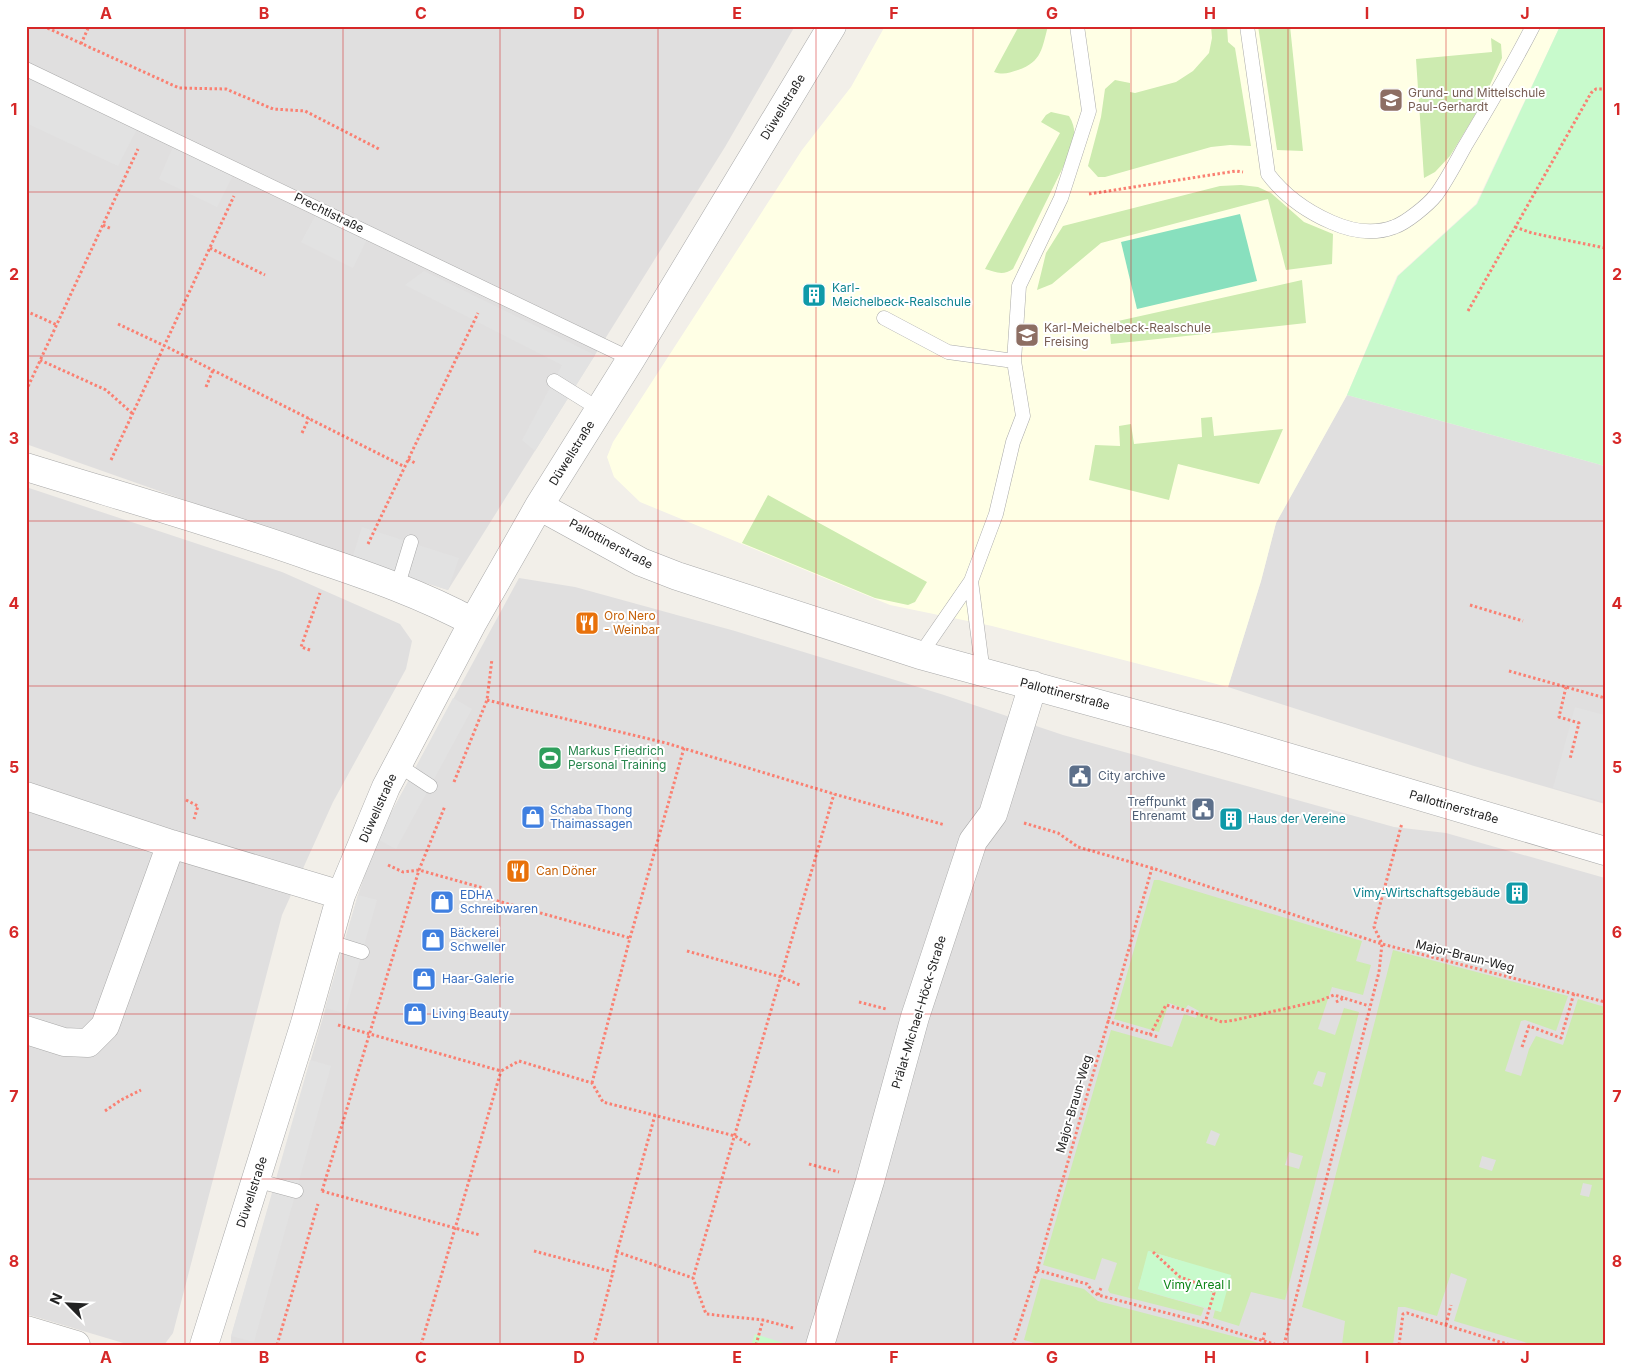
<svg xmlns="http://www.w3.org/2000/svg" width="1631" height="1371" font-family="Inter,sans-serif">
<rect width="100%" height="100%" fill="#f2efe9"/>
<path fill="#e0dfdf" d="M 26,26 L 795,26 L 725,147 L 448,590 L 352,559 L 26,444 Z
M 1347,395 L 1605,466 L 1605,804 L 1474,766 L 1228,687 L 1261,581 L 1276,523 Z
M 26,487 L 282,572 L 400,624 L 412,641 L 406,669 L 333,802 L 282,915 L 173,1333 L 164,1345 L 130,1345 L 26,1314 Z
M 519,578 L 575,587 L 735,631 L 944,695 L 1063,735 L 1394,827 L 1446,833 L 1605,878 L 1605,1345 L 231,1345 L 231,1337 L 358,895 L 377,839 Z"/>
<path fill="#ffffe5" d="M 885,26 L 1560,26 L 1476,204 L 1397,276 L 1347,395 L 1276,523 L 1261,581 L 1228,687 L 992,626 L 890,605 L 640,502 L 614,477 L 607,457 L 613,442 L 802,150 L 851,87 Z"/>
<path fill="#cdebb0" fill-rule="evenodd" d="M 1019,26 L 1048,26 C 1042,48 1042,62 1018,70 C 1009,73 1003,75 994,72 Z
M 1211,26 L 1227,26 L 1228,42 L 1235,48 L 1251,146 L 1230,145 L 1211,147 L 1105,177 L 1098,177 L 1088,166 L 1101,117 L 1105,89 L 1115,80 L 1130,83 L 1130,92 L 1135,93 L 1176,82 L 1193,71 L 1209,53 L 1212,38 Z
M 1258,26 L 1290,26 L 1303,151 L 1277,150 Z
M 1491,38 L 1501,44 L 1502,58 L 1481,105 L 1450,156 L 1435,172 L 1424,178 L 1416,59 L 1492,52 Z
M 1051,112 L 1069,116 C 1077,129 1075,139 1070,153 L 1013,269 C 1003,276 995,272 985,269 L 1060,133 L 1041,122 L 1046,115 Z
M 1241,185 L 1258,187 L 1271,193 L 1304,222 L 1333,234 L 1332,264 L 1286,270 L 1268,199 L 1101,243 L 1052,284 L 1037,290 L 1046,253 L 1063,226 L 1220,186 Z
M 1302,280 L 1306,323 L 1111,344 L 1109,323 Z
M 1212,417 L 1214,436 L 1283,429 L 1259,484 L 1178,464 L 1169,500 L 1089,480 L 1095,445 L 1120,446 L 1119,426 L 1131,424 L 1134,444 L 1202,437 L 1201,418 Z
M 768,495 L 927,582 L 915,602 L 908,605 L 875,598 L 742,543 Z
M 1154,880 L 1159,880 L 1362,941 L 1356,961 L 1371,965 L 1363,995 L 1332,987 L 1318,1029 L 1335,1035 L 1344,1008 L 1359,1012 L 1285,1300 L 1251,1292 L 1239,1326 L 1213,1318 L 1215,1310 L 1221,1312 L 1185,1262 L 1149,1251 L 1138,1289 L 1204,1308 L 1201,1316 L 1110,1293 L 1108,1290 L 1117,1263 L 1102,1258 L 1095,1280 L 1043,1265 L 1111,1030 L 1172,1047 L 1184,1014 L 1196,1018 L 1199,1011 L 1188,1005 L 1185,1009 L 1169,1003 L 1159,1032 L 1114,1019 ZM 1318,1071 L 1326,1073 L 1322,1087 L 1313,1084 ZM 1211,1130 L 1220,1134 L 1215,1146 L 1206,1143 ZM 1289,1152 L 1303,1156 L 1299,1169 L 1285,1165 Z
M 1393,950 L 1568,996 L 1556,1031 L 1525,1020 L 1521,1021 L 1505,1071 L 1521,1076 L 1529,1049 L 1536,1036 L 1563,1045 L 1578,999 L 1605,1007 L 1605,1345 L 1534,1345 L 1454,1321 L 1467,1279 L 1451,1273 L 1437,1316 L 1405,1307 L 1398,1307 L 1393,1345 L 1342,1345 L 1345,1321 L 1302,1307 ZM 1482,1156 L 1496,1160 L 1492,1171 L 1479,1167 ZM 1583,1183 L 1592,1185 L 1589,1197 L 1580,1195 Z
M 1041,1278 L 1084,1289 L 1098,1301 L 1267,1345 L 1042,1345 L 1024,1340 Z"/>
<path fill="#c8facc" d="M 1560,26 L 1605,26 L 1605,466 L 1347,395 L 1398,276 L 1477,204 Z
M 1148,1251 L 1231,1275 L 1221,1312 L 1138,1289 Z
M 755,1334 L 790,1345 L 751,1345 Z"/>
<path fill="#88e0be" d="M 1240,214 L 1257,281 L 1137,309 L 1121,242 Z"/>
<path fill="#e2e2e2" d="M 26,76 L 137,129 L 118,166 L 26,123 Z
M 173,147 L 233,175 L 217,207 L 159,179 Z
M 319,209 L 370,233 L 353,268 L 301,242 Z
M 424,271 L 595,355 L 535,451 L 522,440 L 562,365 L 405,285 Z
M 362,527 L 459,558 L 448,590 L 352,559 Z
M 453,698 L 472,709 L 396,849 L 377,839 Z
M 1575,707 L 1605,715 L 1605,802 L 1553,788 Z
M 358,895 L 377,900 L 345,1013 L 325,1008 Z
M 310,1060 L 331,1066 L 254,1342 L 231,1336 Z"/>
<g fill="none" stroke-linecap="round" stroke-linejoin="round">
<g stroke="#a9a9a9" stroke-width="15">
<path id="service" d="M 1247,26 L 1268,174 C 1284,195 1306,211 1331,222 C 1351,231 1373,235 1394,227 C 1406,223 1428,205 1436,195 C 1447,180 1456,162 1465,146 C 1489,106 1512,67 1533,26
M 26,69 L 631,359
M 884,318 L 948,352 L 1014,361
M 554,381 L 599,409
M 397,588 L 411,542
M 920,655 L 971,581
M 983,673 L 971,581 L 996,514 L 1013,442 L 1023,416 L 1014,361 L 1019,286 L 1061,198 L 1089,111 L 1077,26
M 398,765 L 430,786
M 327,941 L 362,952
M 255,1180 L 296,1191"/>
</g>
<g stroke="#a9a9a9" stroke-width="29">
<path id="minor" d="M 26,467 C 123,497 220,524 315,558 C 369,576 423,595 473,622
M 539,506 L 641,562 L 677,576 L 920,655 L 1220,737 L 1605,851
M 26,796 L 171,844 L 341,895
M 26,1030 L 64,1042 L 88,1043 L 105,1026 L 171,844
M 26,1330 L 76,1345
M 204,1345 L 305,1023 L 341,895 L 386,787 L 473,622 L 539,506 L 631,359 L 832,26
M 820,1345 L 870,1181 L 915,1017 L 973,841 L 993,814 L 1033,685"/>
</g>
<path stroke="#fa8072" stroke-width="3" stroke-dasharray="2.5 2.5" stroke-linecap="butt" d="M 43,26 L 179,88 L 226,89 L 273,109 L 305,111 L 379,149
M 81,44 L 89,26
M 1089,194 L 1236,171 L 1243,172
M 103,225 L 112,229
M 1515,227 L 1532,233 L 1605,248
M 210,248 L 265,275
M 26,311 L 57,325
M 1468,311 L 1591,93 L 1596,89 L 1605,89
M 118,324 L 165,346 L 405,467
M 40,360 L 106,390 L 133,414
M 206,387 L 213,370
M 26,391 L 138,149
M 302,433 L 309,418
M 408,459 L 415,463
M 111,460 L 234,196
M 368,544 L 478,313
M 1470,605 L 1523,621
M 310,650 L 301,647 L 320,593
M 1509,671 L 1605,698
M 1566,687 L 1559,717 L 1579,723 L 1570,759
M 487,700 L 666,743 L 834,794 L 945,825
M 454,782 L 487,700 L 492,659
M 186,800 L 198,806 L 194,819
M 1024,823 L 1058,833 L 1078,847 L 1152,868 L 1382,944 L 1605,1002
M 388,865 L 403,872 L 419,870 L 483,888 L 487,898 L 630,938
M 687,951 L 781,977 L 800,985
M 859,1002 L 886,1009
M 1336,1002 L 1344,998 L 1369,1006
M 1107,1021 L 1158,1037
M 338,1025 L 501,1071 L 519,1061 L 592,1083 L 603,1102 L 735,1136 L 750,1145
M 1150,1035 L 1166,1005 L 1192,1012 L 1222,1022 L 1235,1020 L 1319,1001 L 1334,995 L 1344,998
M 1522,1047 L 1529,1026 L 1561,1038 L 1574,993
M 592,1083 L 630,938 L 684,748
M 105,1111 L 121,1100 L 141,1090
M 809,1164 L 839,1172
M 322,1191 L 419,870 L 445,806
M 322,1191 L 480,1235
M 534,1251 L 613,1272
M 617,1252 L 655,1115
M 1153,1252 L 1180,1277 L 1210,1288 L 1214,1293 L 1205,1323
M 1037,1270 L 1087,1284 L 1093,1292 L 1098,1295 L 1205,1323 L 1277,1345
M 1098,1295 L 1101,1288
M 1446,1325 L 1451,1305
M 793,1328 L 763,1320 L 706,1314 L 693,1278 L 834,794
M 1263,1340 L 1265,1331
M 277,1345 L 318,1204
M 421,1345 L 501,1071
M 594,1345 L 613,1272 L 617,1252 L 693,1278
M 756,1345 L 763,1320
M 1013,1345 L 1037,1270 L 1152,868
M 1284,1345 L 1379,972 L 1382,944 L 1374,927 L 1402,823
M 1399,1345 L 1403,1314 L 1407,1313 L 1510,1345"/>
<use href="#service" stroke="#fff" stroke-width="14"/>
<use href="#minor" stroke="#fff" stroke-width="28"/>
</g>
<path fill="none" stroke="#d62828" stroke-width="1" stroke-opacity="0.55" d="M 185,26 L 185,1345M 343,26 L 343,1345M 500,26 L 500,1345M 658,26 L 658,1345M 816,26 L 816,1345M 973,26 L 973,1345M 1131,26 L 1131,1345M 1288,26 L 1288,1345M 1446,26 L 1446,1345M 26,192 L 1605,192M 26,356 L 1605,356M 26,521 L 1605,521M 26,686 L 1605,686M 26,850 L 1605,850M 26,1014 L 1605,1014M 26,1179 L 1605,1179"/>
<defs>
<g id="school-square" transform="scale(1.25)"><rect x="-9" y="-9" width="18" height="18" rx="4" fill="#8d6e63" stroke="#fff"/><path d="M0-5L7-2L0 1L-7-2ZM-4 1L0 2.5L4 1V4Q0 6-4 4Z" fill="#fff"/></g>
<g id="building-square" transform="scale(1.25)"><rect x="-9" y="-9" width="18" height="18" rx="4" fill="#0f9aa8" stroke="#fff"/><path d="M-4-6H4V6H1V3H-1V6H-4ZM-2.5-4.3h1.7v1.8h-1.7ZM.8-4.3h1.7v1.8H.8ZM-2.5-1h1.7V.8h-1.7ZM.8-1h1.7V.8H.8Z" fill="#fff"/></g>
<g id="restaurant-square" transform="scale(1.25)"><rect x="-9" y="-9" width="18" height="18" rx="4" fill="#e8710a" stroke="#fff"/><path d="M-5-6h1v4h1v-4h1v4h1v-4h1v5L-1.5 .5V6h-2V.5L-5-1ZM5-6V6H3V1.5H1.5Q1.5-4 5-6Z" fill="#fff"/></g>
<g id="stadium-square" transform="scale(1.25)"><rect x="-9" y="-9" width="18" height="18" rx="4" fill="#2e9e5b" stroke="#fff"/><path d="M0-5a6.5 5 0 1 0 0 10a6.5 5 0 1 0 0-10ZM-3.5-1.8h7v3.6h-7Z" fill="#fff"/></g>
<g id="civic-square" transform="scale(1.25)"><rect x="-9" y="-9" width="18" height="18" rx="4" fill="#5c6f8a" stroke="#fff"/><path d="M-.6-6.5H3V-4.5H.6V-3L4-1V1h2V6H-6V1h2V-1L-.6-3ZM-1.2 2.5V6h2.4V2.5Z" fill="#fff"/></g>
<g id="shop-square" transform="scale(1.25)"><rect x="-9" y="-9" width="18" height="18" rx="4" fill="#3f7fe0" stroke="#fff"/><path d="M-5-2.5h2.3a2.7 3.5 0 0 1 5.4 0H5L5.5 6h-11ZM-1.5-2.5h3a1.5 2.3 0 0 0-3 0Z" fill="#fff"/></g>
</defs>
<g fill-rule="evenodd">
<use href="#school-square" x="1391" y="100"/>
<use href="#building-square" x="814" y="295"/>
<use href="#school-square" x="1027" y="335"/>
<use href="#restaurant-square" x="587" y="623"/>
<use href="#stadium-square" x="550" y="758"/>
<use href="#civic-square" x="1080" y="776"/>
<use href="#civic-square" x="1203" y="809"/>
<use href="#shop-square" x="533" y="817"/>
<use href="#building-square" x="1231" y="819"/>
<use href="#restaurant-square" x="518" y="871"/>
<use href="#building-square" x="1517" y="893"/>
<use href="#shop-square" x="442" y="902"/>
<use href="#shop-square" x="433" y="940"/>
<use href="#shop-square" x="424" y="979"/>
<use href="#shop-square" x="415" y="1014"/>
</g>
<g text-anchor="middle" stroke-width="4" stroke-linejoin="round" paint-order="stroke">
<g font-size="12" fill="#785e54" stroke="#fff" text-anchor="start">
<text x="1408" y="97">Grund- und Mittelschule<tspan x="1408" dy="14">Paul-Gerhardt</tspan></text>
<text x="1044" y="332">Karl-Meichelbeck-Realschule<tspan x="1044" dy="14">Freising</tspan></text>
</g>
<g font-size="12" fill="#222" stroke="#fff">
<text transform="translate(783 107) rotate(-59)" y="4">Düwellstraße</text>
<text transform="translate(329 213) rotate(26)" y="4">Prechtlstraße</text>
<text transform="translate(572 453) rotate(-58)" y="4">Düwellstraße</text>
<text transform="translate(611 544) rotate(28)" y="4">Pallottinerstraße</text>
<text transform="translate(1065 694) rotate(15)" y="4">Pallottinerstraße</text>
<text transform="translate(1454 807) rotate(16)" y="4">Pallottinerstraße</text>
<text transform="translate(378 808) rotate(-66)" y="4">Düwellstraße</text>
<text transform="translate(1465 956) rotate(14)" y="4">Major-Braun-Weg</text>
<text transform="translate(919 1012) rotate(-73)" y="4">Prälat-Michael-Höck-Straße</text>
<text transform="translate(1074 1104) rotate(-74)" y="4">Major-Braun-Weg</text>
<text transform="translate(252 1192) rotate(-72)" y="4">Düwellstraße</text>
</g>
<g font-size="12" fill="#0d838f" stroke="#fff" text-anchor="start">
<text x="832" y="292">Karl-<tspan x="832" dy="14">Meichelbeck-Realschule</tspan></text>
<text x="1248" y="823">Haus der Vereine</text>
<text x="1500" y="897" text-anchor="end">Vimy-Wirtschaftsgebäude</text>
</g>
<g font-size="12" fill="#c56008" stroke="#fff" text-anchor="start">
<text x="604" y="620">Oro Nero<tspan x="604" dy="14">- Weinbar</tspan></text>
<text x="536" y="875">Can Döner</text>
</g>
<g font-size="12" fill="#27864d" stroke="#fff" text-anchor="start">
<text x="568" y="755">Markus Friedrich<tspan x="568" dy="14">Personal Training</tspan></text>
</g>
<g font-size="12" fill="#4e5e75" stroke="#fff" text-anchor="start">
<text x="1098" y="780">City archive</text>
<text x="1186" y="806" text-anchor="end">Treffpunkt<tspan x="1186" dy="14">Ehrenamt</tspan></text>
</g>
<g font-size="12" fill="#366cbe" stroke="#fff" text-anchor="start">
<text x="550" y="814">Schaba Thong<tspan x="550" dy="14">Thaimassagen</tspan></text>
<text x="460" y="899">EDHA<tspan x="460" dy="14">Schreibwaren</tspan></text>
<text x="450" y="937">Bäckerei<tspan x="450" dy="14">Schweller</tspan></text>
<text x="442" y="983">Haar-Galerie</text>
<text x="432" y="1018">Living Beauty</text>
</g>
<g font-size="12" fill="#0c8416" stroke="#fff">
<text x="1197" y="1289">Vimy Areal I</text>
</g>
</g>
<rect width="1631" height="1371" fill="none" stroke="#ffffff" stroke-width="55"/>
<g transform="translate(68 1304) rotate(294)" stroke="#ffffff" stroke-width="4" paint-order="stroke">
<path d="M0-4L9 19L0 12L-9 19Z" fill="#222222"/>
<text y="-8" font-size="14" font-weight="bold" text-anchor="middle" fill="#222222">N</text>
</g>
<rect x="28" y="28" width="1576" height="1316" fill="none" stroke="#d62828" stroke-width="2"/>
<g font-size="16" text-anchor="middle" font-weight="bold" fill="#d62828">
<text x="106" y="19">A</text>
<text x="264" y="19">B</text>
<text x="421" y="19">C</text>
<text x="579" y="19">D</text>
<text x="737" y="19">E</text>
<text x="894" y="19">F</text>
<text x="1052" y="19">G</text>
<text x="1210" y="19">H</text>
<text x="1367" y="19">I</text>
<text x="1525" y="19">J</text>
<text x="14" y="115">1</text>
<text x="1617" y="115">1</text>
<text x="14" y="280">2</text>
<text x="1617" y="280">2</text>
<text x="14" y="444">3</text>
<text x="1617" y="444">3</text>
<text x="14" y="609">4</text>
<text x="1617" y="609">4</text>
<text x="14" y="773">5</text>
<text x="1617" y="773">5</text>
<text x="14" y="938">6</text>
<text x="1617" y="938">6</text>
<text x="14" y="1102">7</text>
<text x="1617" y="1102">7</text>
<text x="14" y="1267">8</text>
<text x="1617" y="1267">8</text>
<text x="106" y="1363">A</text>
<text x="264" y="1363">B</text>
<text x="421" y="1363">C</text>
<text x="579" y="1363">D</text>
<text x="737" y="1363">E</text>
<text x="894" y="1363">F</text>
<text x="1052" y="1363">G</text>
<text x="1210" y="1363">H</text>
<text x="1367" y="1363">I</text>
<text x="1525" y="1363">J</text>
</g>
</svg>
